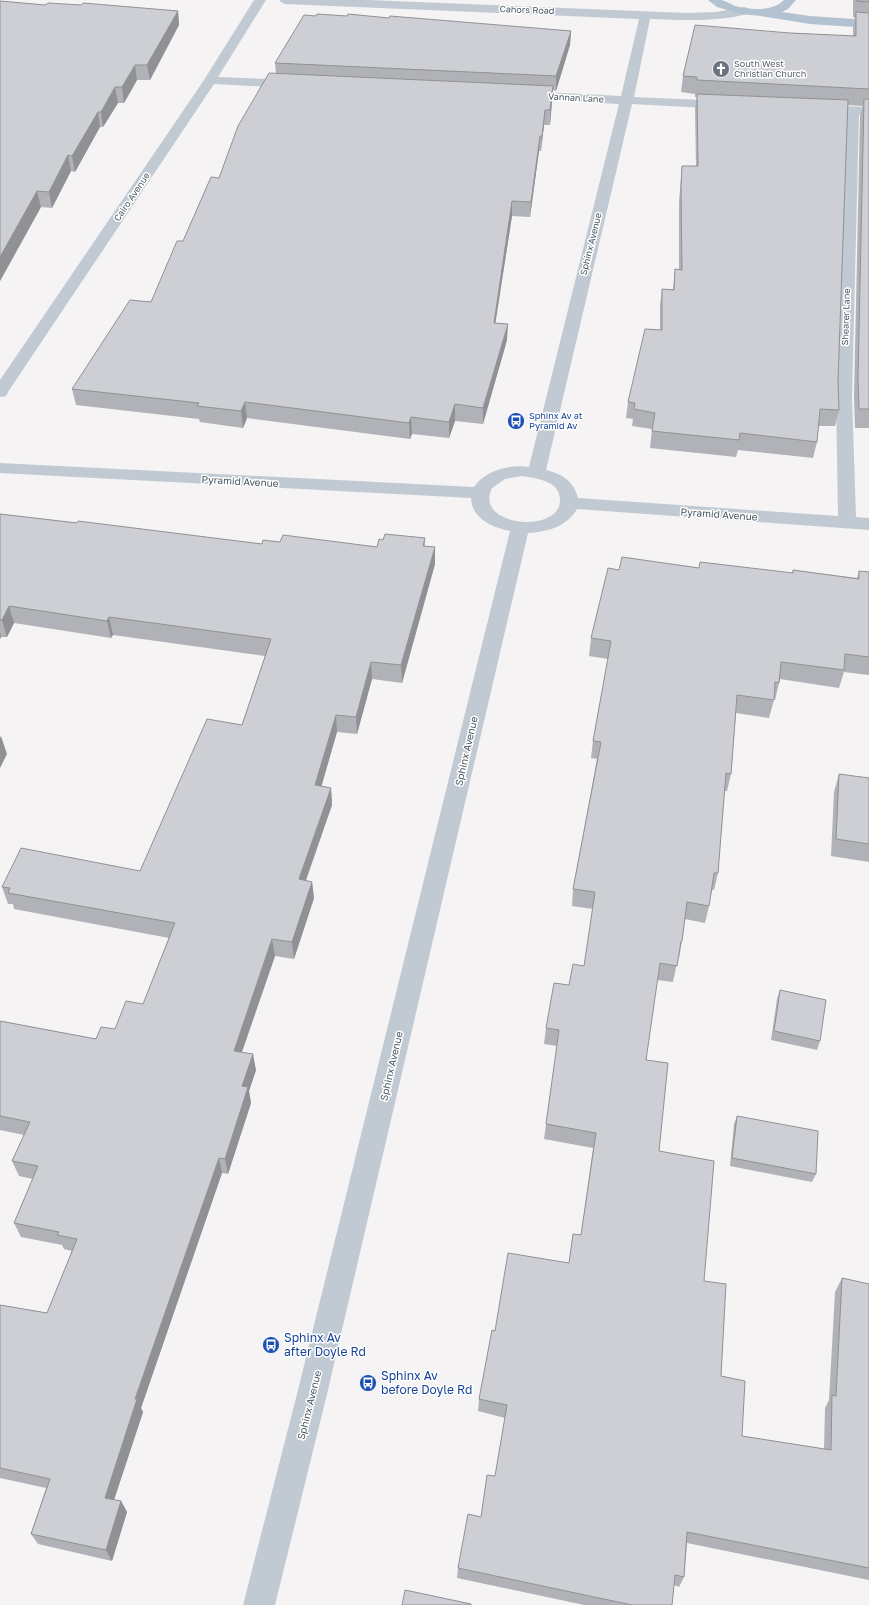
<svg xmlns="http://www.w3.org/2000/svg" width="869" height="1605" font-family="'Golos Text',sans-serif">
<rect width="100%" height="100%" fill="#f5f3f3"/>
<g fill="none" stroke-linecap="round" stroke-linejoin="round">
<path fill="#c1cad2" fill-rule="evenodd" d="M 254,0 L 266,0 L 218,77 L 292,80 L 297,81 L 298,84 L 297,87 L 292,88 L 214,84 L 8,392 L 6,396 L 0,397 L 0,380 L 204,80 Z
M 279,0 L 368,0 L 687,13 L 716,12 L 744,7 L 748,8 L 750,11 L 748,14 C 716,22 684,20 650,19 L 634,97 L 726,101 L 731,102 L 733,105 L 731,108 L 726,109 L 632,104 L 546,470 C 562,474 574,481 578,498 L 838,516 L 836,397 L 846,114 L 813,112 L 811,109 L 813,106 L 818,105 L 869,107 L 869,115 L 859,115 L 852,397 L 856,517 L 869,518 L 869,530 L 577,509 C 567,527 546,532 528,533 L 327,1394 L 275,1605 L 243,1605 L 297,1394 L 510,531 C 492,527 472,519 471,498 L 0,473 L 0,463 L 474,487 C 485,470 510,464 529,467 L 619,104 L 523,99 L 518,98 L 517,95 L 518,92 L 523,91 L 621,96 L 639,19 L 285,4 L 281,2 ZM 522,476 C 534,478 555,480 559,494 C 571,535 472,529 492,488 L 505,479 Z"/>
<path fill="#b3c2d1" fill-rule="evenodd" d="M 708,0 C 712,0 717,0 721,0 C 726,1 731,4 735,6 C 750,10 772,12 784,0 L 796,0 L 788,9 L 782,12 L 810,16 L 869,20 L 869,28 L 810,24 L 761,16 L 741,14 L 717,7 Z"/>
</g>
<path fill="#b0b2b7" d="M 853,0 L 869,0 L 869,428 L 855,428 L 854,397 L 860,116 L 863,106 L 847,105 L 838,381 L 839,410 L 835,426 L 818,426 L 817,442 L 813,458 L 738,450 L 736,457 L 650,448 L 652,429 L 632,426 L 633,419 L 626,418 L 628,402 L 660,330 L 660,305 L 662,289 L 673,289 L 675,269 L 679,270 L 679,202 L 682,166 L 696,166 L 695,108 L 697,97 L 695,97 L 695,94 L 681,92 L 683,76 L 790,33 L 853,36 L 853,28 L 855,18 L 853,17 Z
M 0,1 L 45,5 L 81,5 L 178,11 L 179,25 L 150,80 L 137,80 L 124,103 L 118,103 L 103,127 L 100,127 L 75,172 L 71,171 L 52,208 L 41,207 L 0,281 Z
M 316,16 L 347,16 L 389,18 L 571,31 L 570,45 L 556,91 L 553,90 L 550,125 L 544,125 L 541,151 L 539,151 L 530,217 L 512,216 L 495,323 L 507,340 L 483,424 L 455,421 L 449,438 L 412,434 L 410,439 L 247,418 L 243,428 L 200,422 L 199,419 L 76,405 L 72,389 L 151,302 L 183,241 L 219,178 L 276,74 L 275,63 Z
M 0,514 L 262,544 L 280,542 L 377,547 L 425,538 L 425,546 L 435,564 L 402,683 L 372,679 L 357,734 L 337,732 L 321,786 L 331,788 L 332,805 L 306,881 L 312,882 L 314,898 L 294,959 L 275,956 L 242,1052 L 256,1070 L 249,1091 L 251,1103 L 228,1174 L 222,1173 L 141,1408 L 143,1412 L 114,1500 L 121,1501 L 127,1512 L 112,1561 L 38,1544 L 31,1534 L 46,1488 L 0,1478 L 0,1305 L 47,1313 L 72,1251 L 64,1249 L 62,1245 L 21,1237 L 14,1223 L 33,1179 L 19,1176 L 12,1161 L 24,1135 L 0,1130 L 0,1021 L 96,1039 L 115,1029 L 143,1004 L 169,938 L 14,909 L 13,904 L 8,904 L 2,887 L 140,871 L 242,725 L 265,656 L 113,635 L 111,638 L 14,623 L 7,637 L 1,637 L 0,639 Z
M 699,568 L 792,573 L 793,570 L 857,578 L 859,571 L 869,572 L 869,675 L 844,672 L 839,688 L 780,679 L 775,700 L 774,700 L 769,718 L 736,713 L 731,774 L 727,791 L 724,791 L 718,873 L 714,890 L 712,890 L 709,906 L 705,923 L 685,919 L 682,941 L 679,958 L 678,958 L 673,982 L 657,980 L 646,1060 L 659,1151 L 704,1281 L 721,1376 L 742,1436 L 824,1449 L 825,1408 L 829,1400 L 835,1292 L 842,1278 L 869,1284 L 869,1580 L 687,1543 L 684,1577 L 679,1587 L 674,1585 L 672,1605 L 584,1605 L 457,1578 L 458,1568 L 481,1517 L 495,1476 L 505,1418 L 478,1411 L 479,1399 L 495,1331 L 569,1263 L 573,1234 L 581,1235 L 593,1148 L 544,1139 L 557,1046 L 544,1044 L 546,1028 L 569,985 L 584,966 L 593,909 L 572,906 L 573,889 L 597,759 L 591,758 L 593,741 L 608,659 L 589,656 L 591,638 L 619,570 Z
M 839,774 L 869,778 L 869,862 L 831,856 L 834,792 Z
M 780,990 L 820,1041 L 817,1050 L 771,1040 L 777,999 Z
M 737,1116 L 816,1174 L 812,1182 L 730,1166 L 734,1124 Z"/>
<path fill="#909195" d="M 178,11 L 179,25 L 150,80 L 147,65 Z
M 571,31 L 570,45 L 556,91 L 556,76 Z
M 135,65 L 137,80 L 124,103 L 122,87 Z
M 553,86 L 552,101 L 550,125 L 550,110 Z
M 115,87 L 118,103 L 103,127 L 101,112 Z
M 545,110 L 544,125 L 541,151 L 542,136 Z
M 98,112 L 100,127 L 75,172 L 72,156 Z
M 540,136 L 539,151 L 530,217 L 531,202 Z
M 68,155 L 71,171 L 52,208 L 49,192 Z
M 37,191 L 41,207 L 0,281 L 0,257 Z
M 512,201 L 512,216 L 493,339 L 494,323 Z
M 508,324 L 507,340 L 483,424 L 483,408 Z
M 245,402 L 247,418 L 243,428 L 241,411 Z
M 455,404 L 455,421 L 449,438 L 449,422 Z
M 411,417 L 412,434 L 410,439 L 409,423 Z
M 435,547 L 435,564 L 402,683 L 401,665 Z
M 9,606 L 14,623 L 7,637 L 2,620 Z
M 109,617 L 113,635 L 111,638 L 107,621 Z
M 0,632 L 1,637 L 0,639 Z
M 371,662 L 372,679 L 357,734 L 356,717 Z
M 336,715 L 337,732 L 317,802 L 315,785 Z
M 1,736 L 7,754 L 0,768 L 0,738 Z
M 331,788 L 332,805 L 300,896 L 299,879 Z
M 312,882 L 314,898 L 294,959 L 292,942 Z
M 272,939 L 275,956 L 237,1066 L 234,1051 Z
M 253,1054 L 256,1070 L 249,1091 L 251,1103 L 228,1174 L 225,1159 L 242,1086 Z
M 219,1158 L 222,1173 L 141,1408 L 143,1412 L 111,1509 L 105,1498 L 135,1399 Z
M 121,1501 L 127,1512 L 112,1561 L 106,1550 Z"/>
<path fill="#cdcfd5" stroke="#909195" d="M 856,0 L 869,0 L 869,2 L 856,1 Z
M 0,1 L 45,5 L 48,3 L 81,5 L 83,3 L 178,11 L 147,65 L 135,65 L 122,87 L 115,87 L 101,112 L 98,112 L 72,156 L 68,155 L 49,192 L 37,191 L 0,257 Z
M 856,12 L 869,13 L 869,89 L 697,80 L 697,77 L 683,76 L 695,25 L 790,33 L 856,36 Z
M 317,14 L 347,16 L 348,14 L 389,18 L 390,16 L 571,31 L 556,76 L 275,63 L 304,15 L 316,16 Z
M 269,73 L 553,86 L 550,110 L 545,110 L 542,136 L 540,136 L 531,202 L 512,201 L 494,323 L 508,324 L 483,408 L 455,404 L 449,422 L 411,417 L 409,423 L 245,402 L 241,411 L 197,406 L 199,403 L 72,389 L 130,300 L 151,302 L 177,241 L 183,241 L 211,177 L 219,178 L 238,126 Z
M 697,94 L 848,100 L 838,381 L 839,410 L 820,409 L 817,442 L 740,433 L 739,440 L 652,431 L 655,413 L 634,409 L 635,403 L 628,402 L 645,329 L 662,330 L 662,289 L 674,290 L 675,269 L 682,270 L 681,186 L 682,166 L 698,166 Z
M 864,99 L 869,99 L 869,409 L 859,409 L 858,378 Z
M 0,514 L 77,523 L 78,521 L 262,544 L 263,540 L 280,542 L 283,535 L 377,547 L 379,539 L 383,540 L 385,534 L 425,538 L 423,546 L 435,547 L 401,665 L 371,662 L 356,717 L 336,715 L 315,785 L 331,788 L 299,879 L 312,882 L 292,942 L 272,939 L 234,1051 L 253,1054 L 242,1086 L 248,1087 L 225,1159 L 219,1158 L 135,1399 L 137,1399 L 105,1498 L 121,1501 L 106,1550 L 31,1534 L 50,1479 L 0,1468 L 0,1305 L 47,1313 L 77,1239 L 57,1235 L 59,1232 L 14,1223 L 38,1166 L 12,1161 L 30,1122 L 0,1116 L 0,1021 L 96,1039 L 101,1027 L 115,1029 L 126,1001 L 143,1004 L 175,923 L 8,893 L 10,888 L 2,887 L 21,848 L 140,871 L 207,719 L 242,725 L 271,639 L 109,617 L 107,621 L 9,606 L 2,620 L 0,620 Z
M 622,557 L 699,568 L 700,562 L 793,573 L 793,570 L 859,579 L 859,571 L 869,572 L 869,657 L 845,654 L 844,670 L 781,662 L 779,683 L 775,682 L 774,700 L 737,695 L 731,774 L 726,773 L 718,873 L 714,873 L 709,906 L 687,902 L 682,941 L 681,941 L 677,966 L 660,963 L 646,1060 L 668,1063 L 659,1151 L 714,1161 L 704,1281 L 726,1284 L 721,1376 L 745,1381 L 742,1436 L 831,1450 L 832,1395 L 836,1396 L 842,1278 L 869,1284 L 869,1568 L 687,1532 L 684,1577 L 675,1575 L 672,1605 L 632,1605 L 458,1568 L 468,1514 L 481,1517 L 487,1475 L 495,1476 L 507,1405 L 479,1399 L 492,1330 L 495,1331 L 508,1253 L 569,1263 L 573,1234 L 581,1235 L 596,1133 L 546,1124 L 559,1030 L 546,1028 L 554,983 L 569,985 L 573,964 L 584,966 L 595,892 L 573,889 L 601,742 L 593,741 L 611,641 L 591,638 L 608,568 L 619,570 Z
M 839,774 L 869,778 L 869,844 L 836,839 Z
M 780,990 L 826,1000 L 820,1041 L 774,1031 Z
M 737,1116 L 818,1131 L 816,1174 L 732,1158 Z
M 405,1590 L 471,1604 L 471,1605 L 402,1605 Z"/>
<defs>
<g id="church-disc" transform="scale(0.9)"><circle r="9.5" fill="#6b7280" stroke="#fff"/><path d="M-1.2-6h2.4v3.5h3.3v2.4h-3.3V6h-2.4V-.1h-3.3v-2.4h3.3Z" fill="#fff"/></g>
<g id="bus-disc" transform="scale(0.9)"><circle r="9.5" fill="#1a4fb4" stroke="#fff"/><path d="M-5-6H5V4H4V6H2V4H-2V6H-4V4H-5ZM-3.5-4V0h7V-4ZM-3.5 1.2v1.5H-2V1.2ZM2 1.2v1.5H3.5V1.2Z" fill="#fff"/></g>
</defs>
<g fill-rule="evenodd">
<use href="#church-disc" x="721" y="69"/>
<use href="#bus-disc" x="516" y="421"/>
<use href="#bus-disc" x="271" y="1345"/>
<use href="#bus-disc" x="368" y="1383"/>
</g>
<g text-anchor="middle" stroke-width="3" stroke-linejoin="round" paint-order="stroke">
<g font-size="9" fill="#4a5661" stroke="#fff">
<text transform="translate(527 10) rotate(2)" y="3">Cahors Road</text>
<text transform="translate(576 98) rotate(3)" y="3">Vannan Lane</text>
<text transform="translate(132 197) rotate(-56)" y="3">Cairo Avenue</text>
<text transform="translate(591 244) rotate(-76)" y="3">Sphinx Avenue</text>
<text transform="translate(846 317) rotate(-88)" y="3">Shearer Lane</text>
</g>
<g font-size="9" fill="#5b616d" stroke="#fff" text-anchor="start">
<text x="734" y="67">South West<tspan x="734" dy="10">Christian Church</tspan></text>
</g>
<g font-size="9" fill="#164399" stroke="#fff" text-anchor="start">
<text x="529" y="419">Sphinx Av at<tspan x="529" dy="10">Pyramid Av</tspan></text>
</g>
<g font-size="10" fill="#4a5661" stroke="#fff">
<text transform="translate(240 481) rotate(3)" y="4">Pyramid Avenue</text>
<text transform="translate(719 514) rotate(4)" y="4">Pyramid Avenue</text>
<text transform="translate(466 751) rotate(-77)" y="4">Sphinx Avenue</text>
<text transform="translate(391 1066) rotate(-77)" y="4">Sphinx Avenue</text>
<text transform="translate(309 1405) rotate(-76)" y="4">Sphinx Avenue</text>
</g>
<g font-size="12" fill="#164399" stroke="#fff" text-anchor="start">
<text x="284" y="1342">Sphinx Av<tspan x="284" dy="14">after Doyle Rd</tspan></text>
<text x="381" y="1380">Sphinx Av<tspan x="381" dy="14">before Doyle Rd</tspan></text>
</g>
</g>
</svg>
